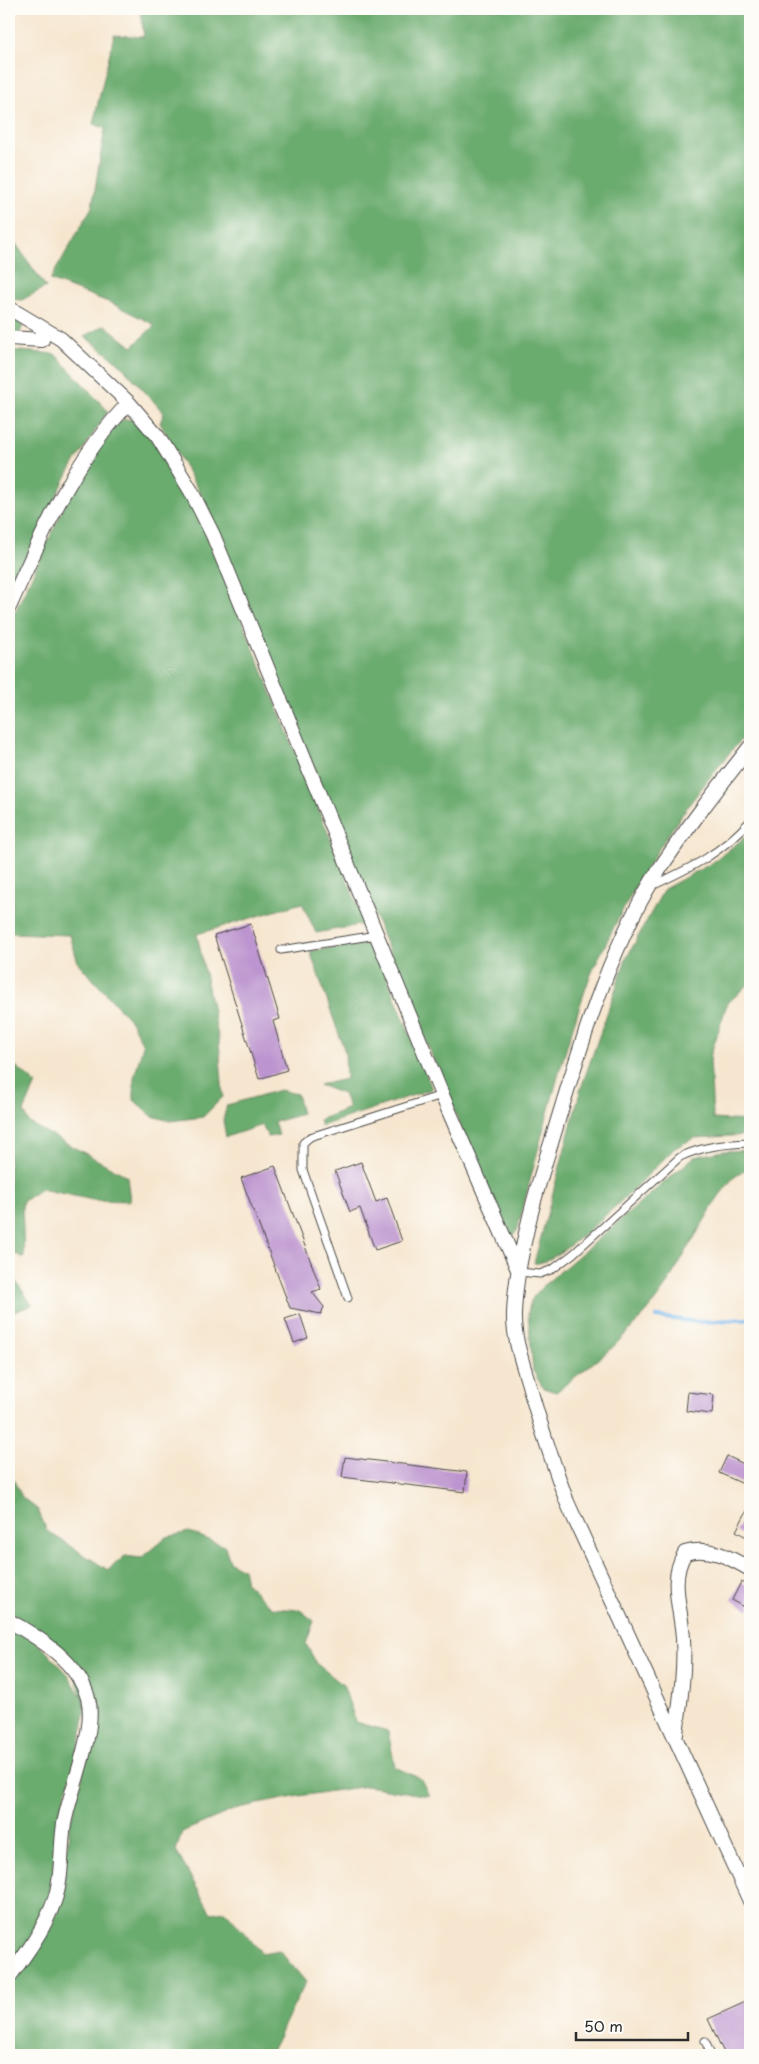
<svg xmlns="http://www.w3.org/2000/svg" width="759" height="2064" font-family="'Playpen Sans',sans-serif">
<rect width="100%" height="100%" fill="#fdfcf7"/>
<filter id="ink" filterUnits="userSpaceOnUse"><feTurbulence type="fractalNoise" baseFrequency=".02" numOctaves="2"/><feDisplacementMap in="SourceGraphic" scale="10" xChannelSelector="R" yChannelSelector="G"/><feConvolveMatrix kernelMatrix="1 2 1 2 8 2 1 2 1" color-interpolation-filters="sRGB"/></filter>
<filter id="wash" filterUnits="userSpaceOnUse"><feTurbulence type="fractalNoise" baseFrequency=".0096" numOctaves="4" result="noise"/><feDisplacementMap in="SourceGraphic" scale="20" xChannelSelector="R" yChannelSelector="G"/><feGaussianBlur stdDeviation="1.12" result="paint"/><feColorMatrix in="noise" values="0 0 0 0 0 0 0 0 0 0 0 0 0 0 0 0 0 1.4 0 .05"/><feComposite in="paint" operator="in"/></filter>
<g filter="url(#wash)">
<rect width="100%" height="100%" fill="#f6e6cf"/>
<path fill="#6aab6e" stroke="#4a6b4c" d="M 140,9 L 750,9 L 750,729 C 695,792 647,859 610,935 C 603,950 595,964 589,979 C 560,1061 539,1146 517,1231 L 513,1235 L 509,1234 L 502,1227 L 206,504 L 160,423 L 164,413 L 118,362 L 84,336 L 105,325 L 132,347 L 155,325 L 111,303 L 50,280 L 92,207 L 105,128 L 93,124 L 114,35 L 144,37 Z
M 9,234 L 46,287 L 22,300 L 9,299 Z
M 9,316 L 19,320 L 23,326 L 19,334 L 9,334 Z
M 9,350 L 55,354 L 108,411 L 68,473 L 9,591 Z
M 126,419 L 138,421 L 163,452 L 209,539 L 365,924 L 316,933 L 302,903 L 197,934 L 219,1041 L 223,1097 L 203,1117 L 170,1121 L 152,1116 L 134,1100 L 134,1078 L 143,1045 L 131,1021 L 78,963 L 70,935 L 9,933 L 9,625 L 77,479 L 116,422 Z
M 750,833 L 750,982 L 727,1004 L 710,1057 L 713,1119 L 750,1121 L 750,1135 L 694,1138 L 675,1148 C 654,1168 558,1269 534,1263 L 581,1088 L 626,959 L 664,889 L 712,863 Z
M 373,943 L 432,1089 L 321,1126 L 319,1120 L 349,1108 L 343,1094 L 319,1085 L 346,1079 L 345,1052 L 310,951 Z
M 9,1060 L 36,1084 L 24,1111 L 29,1123 L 127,1176 L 130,1201 L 93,1200 L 41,1189 L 22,1202 L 24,1258 L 14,1253 L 9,1257 Z
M 280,1090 L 297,1094 L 302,1114 L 274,1122 L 279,1135 L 268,1137 L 262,1125 L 226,1137 L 223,1120 L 227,1105 Z
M 750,1150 L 750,1167 L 733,1178 L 717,1199 L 664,1289 L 647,1312 L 612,1348 L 556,1392 L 543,1388 L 533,1371 L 528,1313 L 531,1300 L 542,1287 L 694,1157 L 723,1151 Z
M 9,1271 L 32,1305 L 9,1314 Z
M 9,1471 L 22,1497 L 38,1510 L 47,1531 L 108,1570 L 125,1556 L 141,1558 L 166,1537 L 189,1532 L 225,1546 L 230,1562 L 243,1569 L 246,1583 L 272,1608 L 300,1610 L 314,1621 L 306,1644 L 317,1664 L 343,1685 L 356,1722 L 388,1731 L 395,1767 L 421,1779 L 429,1796 L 367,1786 L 299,1796 L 238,1808 L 182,1832 L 176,1851 L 211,1913 L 225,1911 L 262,1953 L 279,1950 L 306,1982 L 269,2055 L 9,2055 L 9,1988 L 32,1957 L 57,1915 L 63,1894 L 69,1828 L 93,1735 L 70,1657 L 43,1633 L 9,1613 Z
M 9,1626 L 36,1641 L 68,1674 L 83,1700 L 84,1714 L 82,1734 L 58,1823 L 53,1880 L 43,1919 L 9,1970 Z"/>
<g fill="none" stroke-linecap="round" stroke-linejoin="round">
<path stroke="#77b5ea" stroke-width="4.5" d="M 657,1317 L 700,1322 L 750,1319"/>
</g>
<g id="blocks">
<path fill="#bc94cf" d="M 251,924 L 280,1019 L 273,1021 L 287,1070 L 259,1079 L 214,935 Z
M 361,1162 L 376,1202 L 387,1198 L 402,1241 L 375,1250 L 360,1208 L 350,1212 L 335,1171 Z
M 275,1166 L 321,1289 L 312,1292 L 324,1307 L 321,1314 L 290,1308 L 241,1178 Z
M 300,1314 L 308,1338 L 294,1343 L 285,1319 Z
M 688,1392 L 714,1395 L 712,1414 L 686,1411 Z
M 727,1456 L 750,1467 L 750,1487 L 719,1473 Z
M 345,1457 L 467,1472 L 465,1492 L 342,1477 Z
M 750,1505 L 750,1539 L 736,1531 Z
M 741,1582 L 750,1587 L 750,1610 L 732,1600 Z
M 750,2000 L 750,2055 L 725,2055 L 708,2019 Z"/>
</g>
</g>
<g filter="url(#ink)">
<use href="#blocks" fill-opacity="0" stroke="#494744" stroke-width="1"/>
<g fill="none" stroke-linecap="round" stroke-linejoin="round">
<g stroke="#494744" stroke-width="9">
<path id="lane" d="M 652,886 C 692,867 719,855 750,821
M 281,950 L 377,935
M 519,1272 L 540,1274 L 553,1269 L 573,1254 L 680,1157 C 703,1146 725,1144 750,1143
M 348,1298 L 303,1170 L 303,1143 L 310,1137 L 442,1095
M 705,2041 L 711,2055"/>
</g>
<g stroke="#494744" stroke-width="16">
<path id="street" d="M 9,308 L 61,339 L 129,403 L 158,437 L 191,491 L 213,535 L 442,1095 L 519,1272
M 9,338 L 42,340
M 9,607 C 42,535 73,460 129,403
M 750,747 C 717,789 684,831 655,876 C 607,954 578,1053 552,1140 C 536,1190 516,1260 514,1313 C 513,1337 522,1361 529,1385 C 540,1425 553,1463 567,1502 L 750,1901
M 9,1621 C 40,1638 78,1662 88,1698 C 97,1730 70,1790 64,1824 C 60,1849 63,1875 55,1899 C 45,1928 27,1953 9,1977
M 676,1734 C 680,1703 685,1671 683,1639 C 682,1610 668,1580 685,1553 C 709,1546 729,1557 750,1569"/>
</g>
<use href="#lane" stroke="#fff" stroke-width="7"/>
<use href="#street" stroke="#fff" stroke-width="14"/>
</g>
</g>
<rect width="759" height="2064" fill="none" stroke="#fdfcf7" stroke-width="30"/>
<path d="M576 2032v8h112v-8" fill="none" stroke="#2b2b2b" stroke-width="2.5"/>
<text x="584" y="2032" font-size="15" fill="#2b2b2b" stroke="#fdfcf7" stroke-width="4" paint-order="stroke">50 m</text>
</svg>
